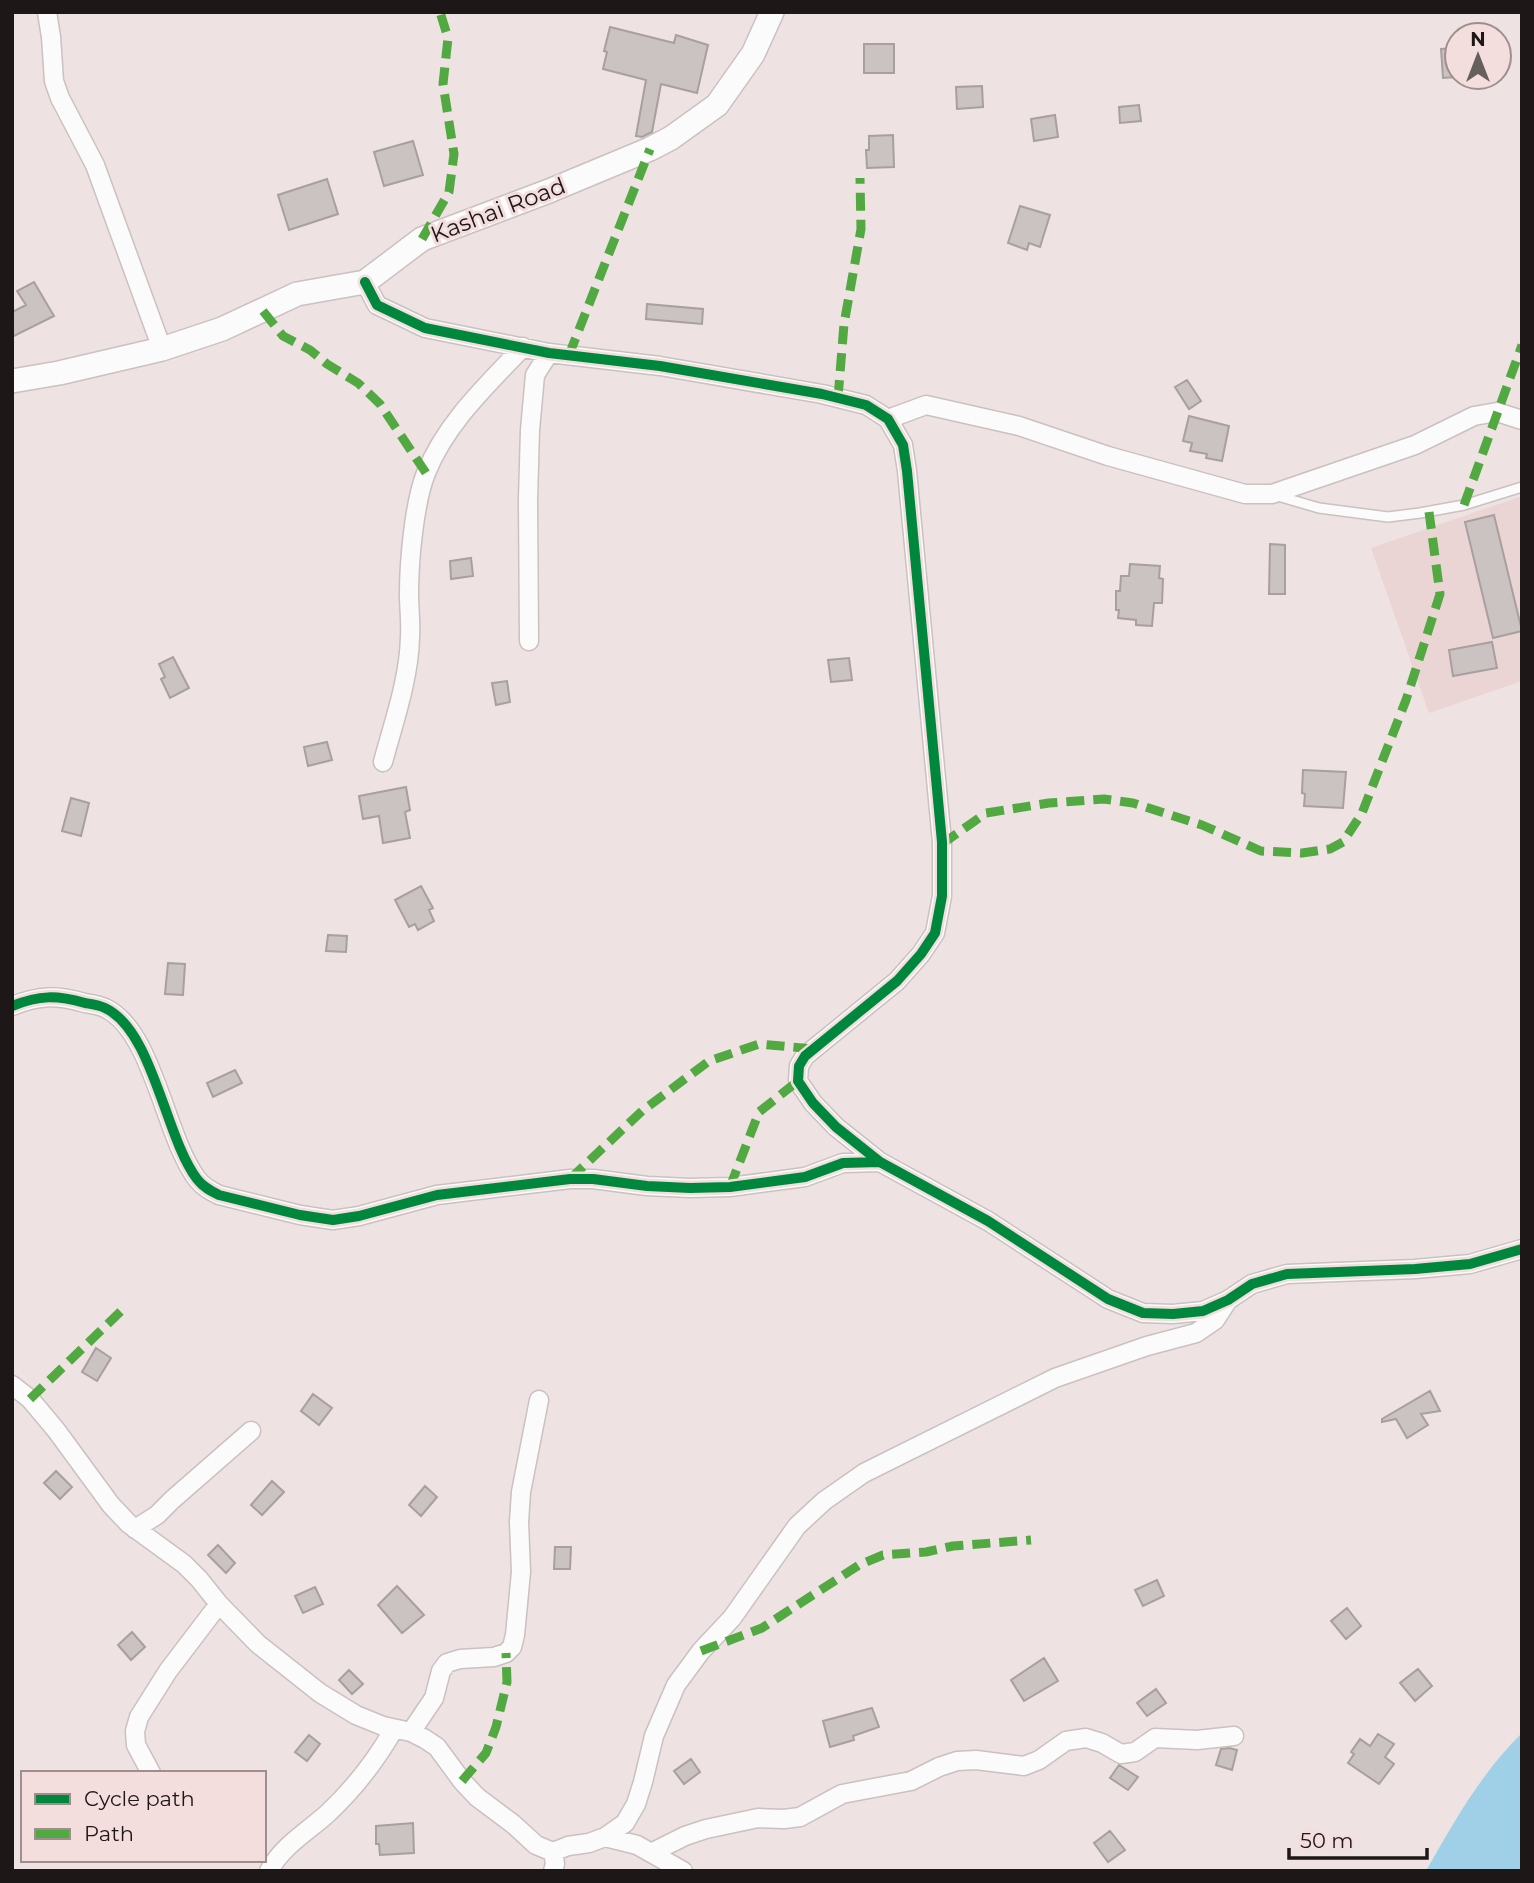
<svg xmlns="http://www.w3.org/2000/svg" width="1534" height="1883" font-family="Montserrat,sans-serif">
<rect width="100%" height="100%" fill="#eee2e2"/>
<path fill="#ead5d4" d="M 1522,496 L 1522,681 L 1429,713 L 1371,548 Z"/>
<path fill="#9fd0e8" d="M 1522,1733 L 1522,1871 L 1426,1871 C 1453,1823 1482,1772 1522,1733 Z"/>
<path fill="#cbc2c2" stroke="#a89f9f" stroke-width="2" d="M 610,27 L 674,43 L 676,35 L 708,45 L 697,93 L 661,84 L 652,132 L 642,137 L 636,136 L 646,80 L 603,69 L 607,52 L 604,51 Z
M 864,44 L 894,44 L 894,73 L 864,73 Z
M 1457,48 L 1457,77 L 1443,78 L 1441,49 Z
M 982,86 L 983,107 L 957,109 L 956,87 Z
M 1139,105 L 1141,121 L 1120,123 L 1119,107 Z
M 1055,115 L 1058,137 L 1034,141 L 1031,119 Z
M 893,135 L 894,167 L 867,168 L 866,150 L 869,150 L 869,136 Z
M 413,141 L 423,175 L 384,186 L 374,152 Z
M 327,179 L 338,214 L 289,230 L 278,195 Z
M 1020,206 L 1050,215 L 1040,247 L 1029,243 L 1027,250 L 1008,243 Z
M 34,282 L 54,316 L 12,337 L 12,312 L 26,305 L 17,291 Z
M 647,304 L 703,309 L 702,324 L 646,319 Z
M 1187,380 L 1201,401 L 1189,409 L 1175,387 Z
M 1189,416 L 1229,426 L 1222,461 L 1206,458 L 1207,454 L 1190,451 L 1192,443 L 1183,441 Z
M 1494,515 L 1522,631 L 1493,638 L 1465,522 Z
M 1270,544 L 1285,545 L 1285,594 L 1269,594 Z
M 471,558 L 473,576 L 451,579 L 450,561 Z
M 1130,564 L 1160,566 L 1159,578 L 1163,579 L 1162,603 L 1154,603 L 1152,626 L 1136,625 L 1136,620 L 1118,618 L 1119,610 L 1116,610 L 1116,591 L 1120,591 L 1121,576 L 1129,576 Z
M 1492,642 L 1497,668 L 1453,676 L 1449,650 Z
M 173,657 L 189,688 L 170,698 L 161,679 L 165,677 L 159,664 Z
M 849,658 L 852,680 L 831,682 L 828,660 Z
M 507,681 L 510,702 L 496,705 L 492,683 Z
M 327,742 L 332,760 L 308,766 L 304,747 Z
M 1303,770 L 1346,772 L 1343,808 L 1304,806 L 1305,794 L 1302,793 Z
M 406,787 L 410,810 L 405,812 L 410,838 L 383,843 L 379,816 L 363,819 L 359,796 Z
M 71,798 L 89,803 L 81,836 L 62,831 Z
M 421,886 L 433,908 L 429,910 L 434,921 L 418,930 L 415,924 L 409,927 L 395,900 Z
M 328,935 L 347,936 L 346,952 L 326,951 Z
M 168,963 L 185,964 L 183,995 L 165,994 Z
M 235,1070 L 242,1083 L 213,1097 L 207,1083 Z
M 96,1348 L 111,1358 L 97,1381 L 82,1372 Z
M 1430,1391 L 1440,1411 L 1421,1414 L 1428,1425 L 1407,1438 L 1396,1419 L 1382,1422 L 1382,1419 Z
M 313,1394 L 332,1408 L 319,1425 L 301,1411 Z
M 56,1471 L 72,1487 L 60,1499 L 44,1483 Z
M 272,1481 L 284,1492 L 262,1515 L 251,1505 Z
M 425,1486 L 437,1497 L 421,1516 L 409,1505 Z
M 218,1545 L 235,1563 L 226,1573 L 208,1555 Z
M 555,1547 L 571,1547 L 570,1569 L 554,1569 Z
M 1157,1580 L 1164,1596 L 1143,1606 L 1135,1590 Z
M 397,1586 L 424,1615 L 402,1633 L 378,1605 Z
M 315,1587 L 323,1604 L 303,1613 L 295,1596 Z
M 1347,1608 L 1361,1626 L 1346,1639 L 1331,1621 Z
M 132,1632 L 145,1647 L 131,1660 L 118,1645 Z
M 1044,1658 L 1058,1681 L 1024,1701 L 1011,1680 Z
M 1418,1669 L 1432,1686 L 1415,1701 L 1400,1683 Z
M 349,1670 L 363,1684 L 352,1694 L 339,1680 Z
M 1156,1689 L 1166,1703 L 1147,1716 L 1137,1703 Z
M 872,1708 L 879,1727 L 853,1736 L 854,1740 L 830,1747 L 823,1721 Z
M 1378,1734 L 1394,1744 L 1385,1757 L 1394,1764 L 1379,1784 L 1348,1763 L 1354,1754 L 1351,1752 L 1360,1739 L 1370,1746 Z
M 309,1735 L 320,1744 L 307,1761 L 295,1752 Z
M 1229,1748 L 1237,1750 L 1232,1770 L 1216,1765 L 1221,1749 Z
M 691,1759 L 700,1772 L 684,1784 L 674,1771 Z
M 1119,1765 L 1138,1777 L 1128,1790 L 1110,1778 Z
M 413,1823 L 414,1853 L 380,1855 L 379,1844 L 376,1844 L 376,1826 Z
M 1110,1831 L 1125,1850 L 1108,1862 L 1094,1843 Z"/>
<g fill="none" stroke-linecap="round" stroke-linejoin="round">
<g stroke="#cac1c1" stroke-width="12">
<path id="service" d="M 1278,496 L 1319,508 L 1388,517 L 1420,513 L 1464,505 L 1522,487"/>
</g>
<g stroke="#cac1c1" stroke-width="21">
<path id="minor" d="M 47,12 L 51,37 L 54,81 L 60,98 L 95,165 L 162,349
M 365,282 L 377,305 L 425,328 L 549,353 L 660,366 L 822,394 L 866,405 L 888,419 L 903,445 L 907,471 L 942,842 L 942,896 L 935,933 L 921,954 L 897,981 L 805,1056 L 799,1066 L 798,1081 L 813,1103 L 836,1127 L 880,1162 L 988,1221 L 1108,1299 L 1143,1313 L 1173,1314 L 1203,1311 L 1228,1300 L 1252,1284 L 1287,1274 L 1415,1269 L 1470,1264 L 1522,1249
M 888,419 L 926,405 L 1019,426 L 1108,456 L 1245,494 L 1272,494 L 1415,445 L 1474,416 L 1497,412 L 1522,420
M 529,641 L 528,499 L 530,430 L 535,375 L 549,353
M 383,762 C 394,721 409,679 410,637 C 411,623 409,608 409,594 C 409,562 414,503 426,473 C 446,423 487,385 523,347
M 12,1006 C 40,995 56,995 85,1003 C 91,1004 99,1005 105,1008 C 153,1030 165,1137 197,1179 C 203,1187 211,1191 219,1195 L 300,1215 L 333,1220 L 359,1216 L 437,1195 L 570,1179 L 593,1179 L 647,1186 L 690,1188 L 730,1187 L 805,1177 L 843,1163 L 880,1162
M 12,1385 L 30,1399 L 56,1430 L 111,1505 L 129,1524 L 184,1564 L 199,1579 L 219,1604 L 258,1644 L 320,1693 L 356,1715 L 383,1726 L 411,1732 L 425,1739 L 437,1747 L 462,1781 L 477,1797 L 513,1824 L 536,1845 L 553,1852
M 135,1529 L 157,1515 L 172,1500 L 251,1431
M 411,1732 L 434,1698 L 441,1671 L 447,1663 L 460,1659 L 494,1657 L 506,1653 L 512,1647 L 515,1635 L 521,1572 L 519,1522 L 521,1492 L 539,1400
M 151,1773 L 136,1745 L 135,1731 L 139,1717 L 168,1671 L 219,1604
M 605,1837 L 637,1845 L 683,1871
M 651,1853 L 685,1836 L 706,1829 L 758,1818 L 784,1819 L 800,1817 L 842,1794 L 911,1781 L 939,1767 L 957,1761 L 976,1760 L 1024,1766 L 1039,1760 L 1066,1741 L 1086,1738 L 1102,1743 L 1121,1754 L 1135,1752 L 1155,1738 L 1197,1740 L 1234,1736
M 269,1871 C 282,1846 307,1832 327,1814 C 355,1788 375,1762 394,1729
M 553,1871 L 555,1864 L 553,1852 L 568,1846 L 589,1843 L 605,1837 L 625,1823 L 636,1804 L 643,1782 L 654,1736 L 676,1685 L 701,1651 L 732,1618 L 797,1526 L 824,1501 L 864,1473 L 1055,1378 L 1147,1346 L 1196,1333 L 1215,1320 L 1228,1300"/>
</g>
<g stroke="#cac1c1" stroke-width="26">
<path id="tertiary" d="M 12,381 L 59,373 L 162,349 L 222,329 L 297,294 L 365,282 L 422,239 L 549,191 L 650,149 L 671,138 L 717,105 L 753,54 L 772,12"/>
</g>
<use href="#service" stroke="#fcfbfb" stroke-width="9"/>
<use href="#minor" stroke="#fcfbfb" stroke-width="18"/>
<use href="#tertiary" stroke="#fcfbfb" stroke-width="23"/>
<path stroke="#52a942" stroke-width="9" stroke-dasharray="18 9" stroke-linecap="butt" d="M 422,239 L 449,192 L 454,154 L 443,84 L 448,38 L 440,12
M 263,311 L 283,336 L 310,350 L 327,364 L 358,383 L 380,404 L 426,473
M 569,355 L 650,149
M 838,398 L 844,324 L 861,229 L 860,178
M 1464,505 L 1522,345
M 942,844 L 986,813 L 1049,803 L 1104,799 L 1133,803 L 1202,825 L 1261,851 L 1302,853 L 1330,849 L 1343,842 L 1362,813 L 1406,700 L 1440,594 L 1429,512
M 570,1179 L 642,1111 L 709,1061 L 759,1044 L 814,1049
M 730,1187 L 759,1112 L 798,1081
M 30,1399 L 121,1311
M 701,1651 L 762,1628 L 859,1565 L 883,1555 L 926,1552 L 953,1546 L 1031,1540
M 462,1781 L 486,1753 L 496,1727 L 507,1682 L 506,1653"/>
<g stroke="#f3dedd" stroke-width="15">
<path id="cycleway" d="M 365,282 L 377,305 L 425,328 L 549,353 L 660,366 L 822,394 L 866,405 L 888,419 L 903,445 L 907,471 L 942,842 L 942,896 L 935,933 L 921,954 L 897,981 L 805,1056 L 799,1066 L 798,1081 L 813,1103 L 836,1127 L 880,1162 L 988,1221 L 1108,1299 L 1143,1313 L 1173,1314 L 1203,1311 L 1228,1300 L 1252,1284 L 1287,1274 L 1415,1269 L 1470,1264 L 1522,1249
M 12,1006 C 40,995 56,995 85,1003 C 91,1004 99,1005 105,1008 C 153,1030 165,1137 197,1179 C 203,1187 211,1191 219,1195 L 300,1215 L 333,1220 L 359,1216 L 437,1195 L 570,1179 L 593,1179 L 647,1186 L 690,1188 L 730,1187 L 805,1177 L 843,1163 L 880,1162"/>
</g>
<use href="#cycleway" stroke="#00873e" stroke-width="10"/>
</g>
<g text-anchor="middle" stroke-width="6" stroke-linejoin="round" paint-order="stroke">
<g font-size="23" fill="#1e1717" stroke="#f3dedd">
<text transform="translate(498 210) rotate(-21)" y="8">Kashai Road</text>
</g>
</g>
<rect width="1534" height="1883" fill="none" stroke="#1e1717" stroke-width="28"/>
<rect x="21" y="1771" width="245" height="91" fill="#f3dedd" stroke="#9e8e8e" stroke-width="2"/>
<rect x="35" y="1794" width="35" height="10" fill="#00873e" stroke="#9e8e8e" stroke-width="2"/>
<text x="84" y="1806" font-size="21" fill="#1e1717">Cycle path</text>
<rect x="35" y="1829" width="35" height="10" fill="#52a942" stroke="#9e8e8e" stroke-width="2"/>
<text x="84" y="1841" font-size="21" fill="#1e1717">Path</text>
<g transform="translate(1478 56)"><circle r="33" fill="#f3dedd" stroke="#9e8e8e" stroke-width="2"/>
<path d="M0-5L12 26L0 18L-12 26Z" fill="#675e5e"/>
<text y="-10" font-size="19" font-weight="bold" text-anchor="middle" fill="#1e1717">N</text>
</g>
<path d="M1289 1848v10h138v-10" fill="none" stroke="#1e1717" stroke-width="3.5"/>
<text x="1300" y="1848" font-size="21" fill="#1e1717" stroke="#f3dedd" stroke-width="5" paint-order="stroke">50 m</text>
</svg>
